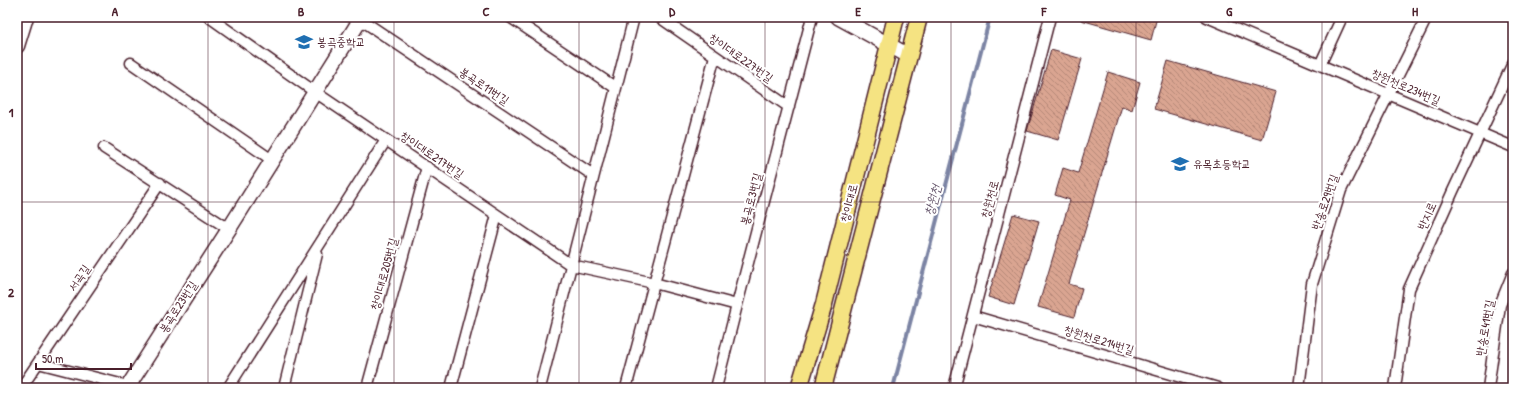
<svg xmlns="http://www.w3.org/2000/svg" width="1530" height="405" font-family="'Patrick Hand','Poor Story',sans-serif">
<defs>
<pattern id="building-back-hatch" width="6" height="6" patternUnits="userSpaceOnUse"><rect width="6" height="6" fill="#daa591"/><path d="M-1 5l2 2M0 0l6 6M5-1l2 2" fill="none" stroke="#b38677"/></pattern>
</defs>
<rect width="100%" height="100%" fill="#fff"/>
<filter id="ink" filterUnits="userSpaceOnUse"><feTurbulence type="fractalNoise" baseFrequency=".025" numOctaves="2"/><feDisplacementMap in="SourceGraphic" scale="8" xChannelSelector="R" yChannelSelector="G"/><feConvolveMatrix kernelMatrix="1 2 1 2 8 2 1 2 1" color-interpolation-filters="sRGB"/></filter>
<g filter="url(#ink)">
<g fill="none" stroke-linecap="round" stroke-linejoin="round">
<path stroke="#7b84a4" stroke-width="4" d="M 893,388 L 990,17"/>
</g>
<path fill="url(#building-back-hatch)" stroke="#4a1f2b" d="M 1081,17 L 1157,17 L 1151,40 L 1081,20 Z
M 1051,50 L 1082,59 L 1058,140 L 1027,131 Z
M 1168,61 L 1276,92 L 1262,140 L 1154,109 Z
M 1108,72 L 1140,82 L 1132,110 L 1122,106 L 1069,284 L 1082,288 L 1074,317 L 1038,307 L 1070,200 L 1055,195 L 1063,168 L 1078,173 Z
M 1013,214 L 1039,221 L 1014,305 L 988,297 Z"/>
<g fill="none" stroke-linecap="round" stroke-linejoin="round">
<g stroke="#4a1f2b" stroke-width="13">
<path id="street" d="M 209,17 L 315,92 L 571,265 L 654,283 L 737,305
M 510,17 L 616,88
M 659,17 L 789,107
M 1207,17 L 1513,147
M 360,19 L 593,175
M 131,63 L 272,160
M 1320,65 L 1342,17
M 104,148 L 229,229
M 973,316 L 1218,388
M 38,363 L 136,388
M 21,388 L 160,183
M 228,388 L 386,140
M 284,388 L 317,254
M 367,388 L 427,167
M 451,388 L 497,215
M 540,388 L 634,17
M 626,388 L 715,56
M 716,388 L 737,305 L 812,17
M 954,388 L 1050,17
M 1299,388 L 1312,284 L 1341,190 L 1427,17
M 1395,388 L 1409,289 L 1453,191 L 1513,63
M 1488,388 L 1500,305 L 1513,273"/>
</g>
<g stroke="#4a1f2b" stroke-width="17">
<path id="secondary" d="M 838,17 L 909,56
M 17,46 L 26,17
M 127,388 L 229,229 L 362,17"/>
</g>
<g stroke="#4a1f2b" stroke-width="19">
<path id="primary" d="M 799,388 L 824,304 L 896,17
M 823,388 L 919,17"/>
</g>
<use href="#street" stroke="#fff" stroke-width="10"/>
<use href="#secondary" stroke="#fff" stroke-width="14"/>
<use href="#primary" stroke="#f5e382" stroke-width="16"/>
</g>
</g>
<path fill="none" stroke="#4a1f2b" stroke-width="1" stroke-opacity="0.55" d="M 208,17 L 208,388M 394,17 L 394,388M 579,17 L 579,388M 765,17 L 765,388M 951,17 L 951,388M 1136,17 L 1136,388M 1322,17 L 1322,388M 17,202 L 1513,202"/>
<defs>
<g id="school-bare" transform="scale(1.38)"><path d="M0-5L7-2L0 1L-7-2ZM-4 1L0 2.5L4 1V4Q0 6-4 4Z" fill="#1f6fb2" stroke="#fff" stroke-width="2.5" paint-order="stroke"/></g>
</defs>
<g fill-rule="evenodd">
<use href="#school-bare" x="304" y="42"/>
<use href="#school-bare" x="1180" y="164"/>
</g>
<g text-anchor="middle" stroke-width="4" stroke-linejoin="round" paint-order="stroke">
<g font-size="12" fill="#4a1f2b" stroke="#fff" text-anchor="start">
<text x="317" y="46">봉곡중학교</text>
<text x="1193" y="168">유목초등학교</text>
</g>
<g font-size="12" fill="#4a1f2b" stroke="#fff">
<text transform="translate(741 58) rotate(35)" y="4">창이대로227번길</text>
<text transform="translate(484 86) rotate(34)" y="4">봉곡로11번길</text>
<text transform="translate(1406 87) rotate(23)" y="4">창원천로234번길</text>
<text transform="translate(432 155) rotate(34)" y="4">창이대로217번길</text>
<text transform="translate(751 199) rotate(-75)" y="4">봉곡로3번길</text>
<text transform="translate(990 199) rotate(-75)" y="4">창원천로</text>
<text transform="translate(1325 202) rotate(-71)" y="4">반송로29번길</text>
<text transform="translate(849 203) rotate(-76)" y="4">창이대로</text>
<text transform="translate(1427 216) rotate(-66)" y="4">반지로</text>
<text transform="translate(384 274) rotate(-75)" y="4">창이대로205번길</text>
<text transform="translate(79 278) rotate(-56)" y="4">서곡길</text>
<text transform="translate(178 307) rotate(-57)" y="4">봉곡로23번길</text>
<text transform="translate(1485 328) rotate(-80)" y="4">반송로41번길</text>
<text transform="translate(1099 340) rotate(17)" y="4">창원천로214번길</text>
</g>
<g font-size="13" font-style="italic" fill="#625268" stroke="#fff">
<text transform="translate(932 200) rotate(-75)" y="5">창원천</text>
</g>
</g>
<rect width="1530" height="405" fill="none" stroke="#fff" stroke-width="44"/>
<path d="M36 363v6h95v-6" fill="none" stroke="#4a1f2b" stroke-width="2"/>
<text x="42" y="363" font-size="12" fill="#4a1f2b" stroke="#ffffff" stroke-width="3" paint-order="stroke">50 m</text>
<rect x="22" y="22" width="1486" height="361" fill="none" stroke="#4a1f2b" stroke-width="1.5"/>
<g font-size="13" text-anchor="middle" font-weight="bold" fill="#4a1f2b">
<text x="115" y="16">A</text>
<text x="301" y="16">B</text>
<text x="486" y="16">C</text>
<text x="672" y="16">D</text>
<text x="858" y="16">E</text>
<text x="1044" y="16">F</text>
<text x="1229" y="16">G</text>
<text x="1415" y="16">H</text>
<text x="11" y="117">1</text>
<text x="11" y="297">2</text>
</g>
</svg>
